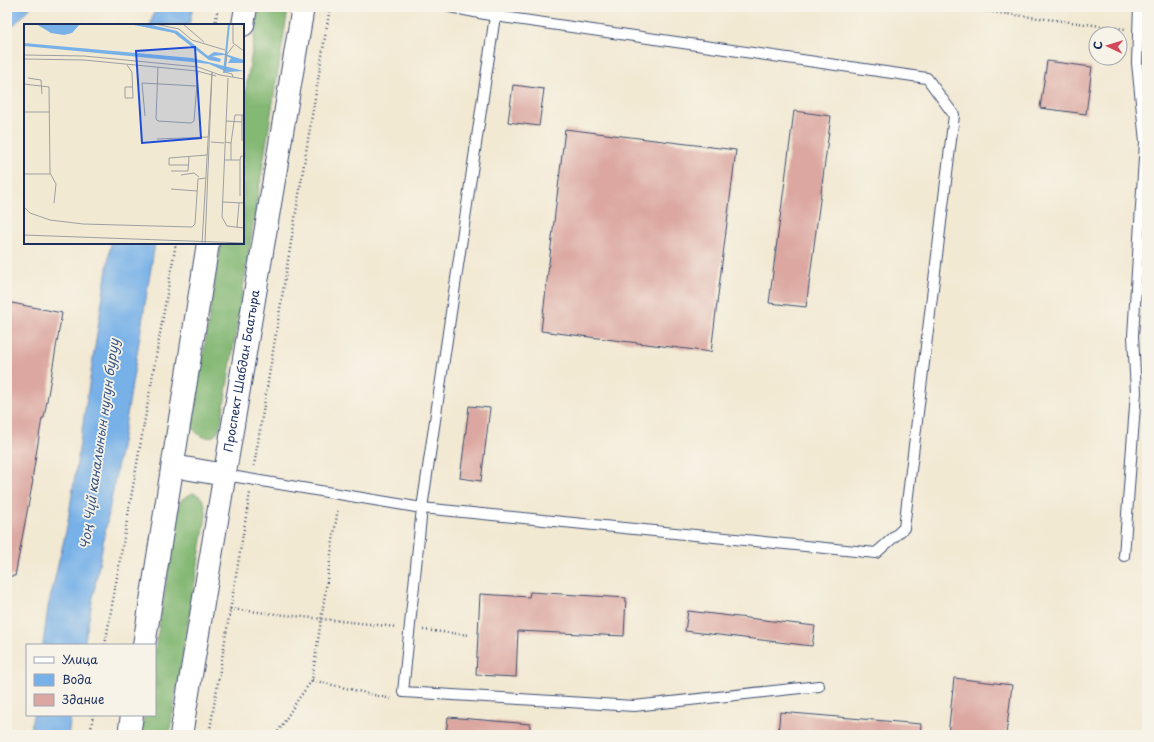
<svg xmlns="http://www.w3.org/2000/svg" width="1154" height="742" font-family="'Playpen Sans',sans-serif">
<rect width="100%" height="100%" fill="#f7f3e8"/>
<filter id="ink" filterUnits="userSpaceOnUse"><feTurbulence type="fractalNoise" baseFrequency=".025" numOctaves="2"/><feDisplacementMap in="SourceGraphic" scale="8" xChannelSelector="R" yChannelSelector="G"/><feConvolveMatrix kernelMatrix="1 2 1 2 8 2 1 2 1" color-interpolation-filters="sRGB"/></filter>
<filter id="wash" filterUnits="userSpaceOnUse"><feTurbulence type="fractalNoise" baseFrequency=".012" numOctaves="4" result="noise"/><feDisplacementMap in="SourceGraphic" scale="16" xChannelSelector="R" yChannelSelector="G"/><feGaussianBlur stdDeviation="0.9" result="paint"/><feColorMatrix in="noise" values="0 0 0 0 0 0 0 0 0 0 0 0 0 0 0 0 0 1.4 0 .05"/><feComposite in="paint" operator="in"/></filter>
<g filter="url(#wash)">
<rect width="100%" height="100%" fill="#f2e9d3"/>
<path fill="#84b874" stroke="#507469" d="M 259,7 L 288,7 L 288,9 L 221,424 C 220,427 218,431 216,434 C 208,442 198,435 192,428 L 193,418 L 221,243 L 243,243 L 243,106 Z
M 193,493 C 204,496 206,505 206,516 L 169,735 L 141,735 L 144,715 L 155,715 L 155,650 L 179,506 L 182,499 Z"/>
<path fill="#77b1e8" stroke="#4970a3" d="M 7,7 L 31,7 L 7,32 Z
M 156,7 L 193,7 L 189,25 L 150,25 Z
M 111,243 L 155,243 L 127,415 L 84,645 L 43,645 L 48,607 L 67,527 Z
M 33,715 L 71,715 L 68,735 L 30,735 Z"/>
<g id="blocks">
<path fill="#dba7a0" d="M 1047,61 L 1092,67 L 1086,114 L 1040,108 Z
M 513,85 L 544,89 L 539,126 L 508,122 Z
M 794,111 L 831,116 L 806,307 L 769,303 Z
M 565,129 L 736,150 L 711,352 L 541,331 Z
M 7,302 L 62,313 L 44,418 L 42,418 L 32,480 L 33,480 L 15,576 L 7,576 Z
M 469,406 L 490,408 L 481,481 L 460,478 Z
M 530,592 L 626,598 L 624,636 L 518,631 L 516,677 L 476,675 L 480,594 L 529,597 Z
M 688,611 L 815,626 L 812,646 L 685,631 Z
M 954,678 L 1012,685 L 1006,735 L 948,735 Z
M 780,712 L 921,724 L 920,735 L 778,735 Z
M 448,717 L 530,724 L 530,735 L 446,735 Z"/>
</g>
</g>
<g filter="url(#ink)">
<use href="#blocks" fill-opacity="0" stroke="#3b4b70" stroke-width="1"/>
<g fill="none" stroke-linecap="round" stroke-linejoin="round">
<g stroke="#3b4b70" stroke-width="12">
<path id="service" d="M 495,16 L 422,508 L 403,692 L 634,706 L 819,686
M 225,475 L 422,508 L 876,553 L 904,528 L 954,115 L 927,78 L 495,16 L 450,7
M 1124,556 L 1136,392 L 1133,336 L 1145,142 L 1137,63 L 1139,7"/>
</g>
<g stroke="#3b4b70" stroke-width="24">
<g id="primary">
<path d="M 243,25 L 246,7"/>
<path d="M 173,466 L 225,475"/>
<path d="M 144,645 L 208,243"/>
<path d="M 129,735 L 132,715"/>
<path id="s1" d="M 181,735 L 303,7"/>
</g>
</g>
<path stroke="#3b4b70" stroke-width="2.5" stroke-dasharray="1 3" stroke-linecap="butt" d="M 953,7 L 1125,29
M 215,25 L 218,7
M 254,466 L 330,7
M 230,609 L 397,627
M 423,630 L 470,635
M 105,645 L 176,243
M 312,680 L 391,699
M 90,735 L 93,715
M 209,735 L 250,493
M 276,735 L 297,701 L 312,680 L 338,508"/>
<use href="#service" stroke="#fff" stroke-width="10"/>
<use href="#primary" stroke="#fff" stroke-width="22"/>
</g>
</g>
<g text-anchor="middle" stroke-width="3.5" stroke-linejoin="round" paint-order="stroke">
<g font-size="12" fill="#1b2f5e" stroke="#f7f3e8">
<text dy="4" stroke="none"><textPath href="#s1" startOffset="369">Проспект Шабдан Баатыра</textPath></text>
</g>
<g font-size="13" font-style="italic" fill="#375687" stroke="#f7f3e8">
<text transform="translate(99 444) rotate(-82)" y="5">Чоң Чүй каналынын нугун буруу</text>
</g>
</g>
<g transform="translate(24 24)">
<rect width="220" height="220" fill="#f2e9d3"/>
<path d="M 12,0 L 56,0 L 48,9 L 40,11 L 27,9 ZM 105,0 L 124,0 L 153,7 L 184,32 L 190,28 L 198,29 L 220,36 L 220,39 L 204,39 L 207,34 L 200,31 L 188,32 L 197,35 L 196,38 L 185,36 L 150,9 ZM 0,19 L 168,34 L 220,47 L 203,48 L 185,40 L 168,38 L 0,22 Z" fill="#77b1e8"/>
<path fill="none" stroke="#77b1e8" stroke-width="2" d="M 200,49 L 205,0"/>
<path fill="none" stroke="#9c9fa4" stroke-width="1" d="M 131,0 L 155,5 L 168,16 L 201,26M 159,0 L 180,18M 209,0 L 209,19 L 220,27M 0,31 L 60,32 L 174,43 L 196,51 L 220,55M 0,35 L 60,36 L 173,47 L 192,52M 103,41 L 108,48 L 108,50 L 109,74 L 101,74 L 101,63 L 109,63M 134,43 L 132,95 L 134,97 L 167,99 L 170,97 L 174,47M 209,53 L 208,50 L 201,48 L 203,30 L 210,21M 4,54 L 17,56 L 18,70M 204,54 L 198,193 L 203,202 L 220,204M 0,60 L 25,63 L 26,149 L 32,160 L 30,179M 0,88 L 25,88M 121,92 L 118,59 L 172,62M 202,97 L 218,98M 133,115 L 184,113M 218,117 L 218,91M 187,118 L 200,119M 201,118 L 207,119 L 207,136M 207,119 L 211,91 L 220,91M 200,136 L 216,136 L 217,132 L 220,132M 165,141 L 145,141 L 145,134 L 183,131M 147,147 L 164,147 L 165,133M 0,150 L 26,150M 157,151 L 170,149 L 175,153M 147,165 L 173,167M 216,172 L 216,136M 198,178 L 220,179M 0,183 L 6,189 L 26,196 L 59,200 L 168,203 L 171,200 L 174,155 L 182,154M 213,203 L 215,179M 0,211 L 220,219M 181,219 L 188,49M 178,220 L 188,48"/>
<path fill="#1d4ed8" fill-opacity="0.15" stroke="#1d4ed8" stroke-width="2" d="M 171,23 L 177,114 L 118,119 L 112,27 Z"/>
<rect width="220" height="220" fill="none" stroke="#1b2f5e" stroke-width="2"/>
</g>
<rect width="1154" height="742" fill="none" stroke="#f7f3e8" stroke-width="24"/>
<rect x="26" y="644" width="130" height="72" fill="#f7f3e8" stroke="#9fa5b1"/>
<rect x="34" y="657" width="20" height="6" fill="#ffffff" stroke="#9fa5b1"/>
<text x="62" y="664" font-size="12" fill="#1b2f5e">Улица</text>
<rect x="34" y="674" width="20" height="12" fill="#77b1e8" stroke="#9fa5b1"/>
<text x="62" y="684" font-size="12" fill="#1b2f5e">Вода</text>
<rect x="34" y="694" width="20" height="12" fill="#dba7a0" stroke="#9fa5b1"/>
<text x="62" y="704" font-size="12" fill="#1b2f5e">Здание</text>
<g transform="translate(1108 46) rotate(274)"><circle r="19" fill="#f7f3e8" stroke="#9fa5b1"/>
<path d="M0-3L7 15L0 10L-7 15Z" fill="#d1495b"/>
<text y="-6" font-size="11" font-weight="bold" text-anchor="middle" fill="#1b2f5e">С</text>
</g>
</svg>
